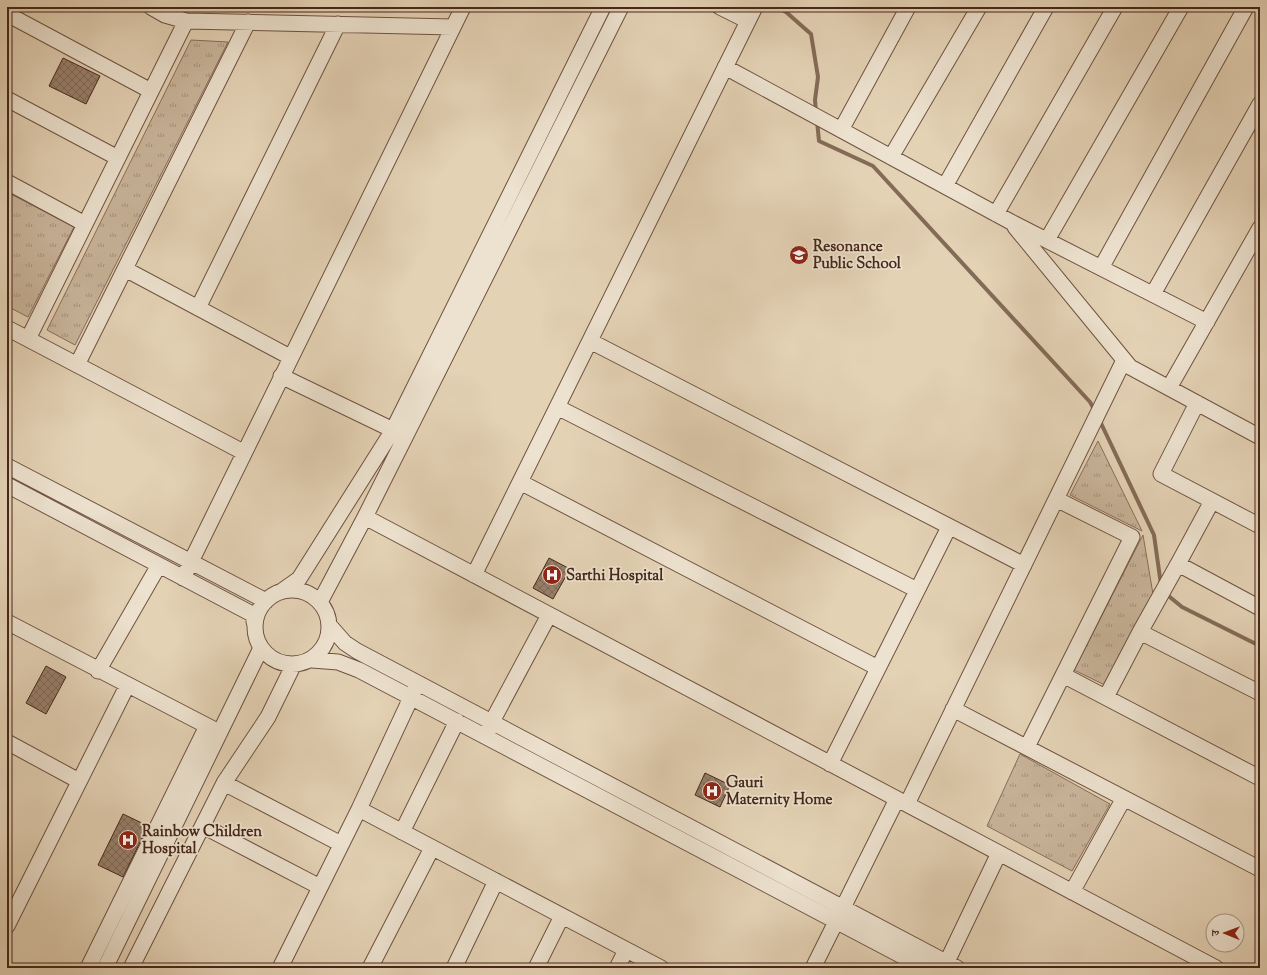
<svg xmlns="http://www.w3.org/2000/svg" width="1267" height="975" font-family="'Sorts Mill Goudy','Noto Serif Devanagari',serif">
<defs>
<pattern id="park-tufts" width="24" height="20" patternUnits="userSpaceOnUse"><rect width="24" height="20" fill="#c9b59b"/><path d="M3 7l-1-3M5 7V3M7 7l1-3M15 17l-1-3M17 17v-4M19 17l1-3" fill="none" stroke="#a5937e"/></pattern>
<pattern id="building-cross-hatch" width="8" height="8" patternUnits="userSpaceOnUse"><rect width="8" height="8" fill="#98806b"/><path d="M0 0l8 8M0 8l8-8" fill="none" stroke="#7e6957"/></pattern>
</defs>
<rect width="100%" height="100%" fill="#e4d2b5"/>
<filter id="stains"><feTurbulence type="fractalNoise" baseFrequency=".005" numOctaves="4"/><feColorMatrix values="0 0 0 0 .2 0 0 0 0 .09 0 0 0 0 .02 0 0 0 .5 -.17"/></filter>
<radialGradient id="worn" r=".72"><stop offset=".6" stop-color="#630" stop-opacity="0"/><stop offset="1" stop-color="#630" stop-opacity=".3"/></radialGradient>
<path fill="url(#park-tufts)" stroke="#886e5a" d="M 191,40 L 228,42 L 75,345 L 47,330 Z
M 7,192 L 74,227 L 28,317 L 7,306 Z
M 1098,441 L 1142,531 L 1070,495 Z
M 1143,535 L 1153,594 L 1107,686 L 1074,670 Z
M 1020,754 L 1110,804 L 1072,871 L 987,826 Z"/>
<g fill="none" stroke-linecap="round" stroke-linejoin="round">
<path stroke="#846b57" stroke-width="4" d="M 776,7 L 786,12 L 811,34 L 818,77 L 815,100 L 816,112
M 817,121 L 819,141 L 873,166 L 1090,402 L 1095,411
M 1099,419 L 1154,535 L 1161,585
M 1165,593 L 1182,607 L 1260,646"/>
</g>
<path fill="url(#building-cross-hatch)" stroke="#46271a" d="M 63,58 L 100,76 L 86,104 L 49,86 Z
M 549,558 L 570,569 L 553,599 L 533,588 Z
M 46,666 L 66,677 L 46,714 L 26,703 Z
M 705,773 L 730,785 L 720,807 L 695,795 Z
M 123,814 L 148,826 L 123,877 L 98,865 Z"/>
<g fill="none" stroke-linecap="round" stroke-linejoin="round">
<g stroke="#6e5241" stroke-width="17">
<path id="minor" d="M 151,7 L 165,15 L 186,21 L 453,27
M 720,7 L 748,21
M 7,14 L 151,91
M 725,67 L 1011,222 L 1207,322
M 7,99 L 118,158
M 841,130 L 908,7
M 891,157 L 979,7
M 7,182 L 85,224
M 945,186 L 1046,7
M 996,214 L 1115,7
M 1015,227 L 1130,367 L 1260,437
M 1047,240 L 1181,7
M 1101,268 L 1246,7
M 125,269 L 290,357
M 1153,294 L 1260,104
M 198,308 L 338,24
M 7,328 L 243,452
M 28,339 L 186,21
M 590,341 L 1024,565
M 77,365 L 248,22
M 281,376 L 393,430
M 1169,388 L 1260,228
M 1197,403 L 1161,474 L 1260,526
M 557,407 L 917,590
M 7,466 L 266,601
M 520,482 L 878,668
M 7,485 L 254,615 L 254,622
M 1212,501 L 1178,564 L 1260,608
M 365,517 L 1216,968
M 474,575 L 755,7
M 183,578 L 463,7
M255 627a37 37 0 1 1 74 0a37 37 0 1 1-74 0Z
M 282,591 L 299,579 L 393,430 L 603,7
M 320,602 L 365,517 L 621,7
M 7,622 L 215,730
M 330,626 L 345,643 L 357,651 L 957,968
M 1140,632 L 1178,564
M 312,660 L 338,662 L 359,670 L 925,968
M 98,671 L 159,565
M 1063,675 L 1260,778
M 1106,697 L 1140,632 L 1260,693
M 953,709 L 1260,869
M 487,731 L 549,615
M 7,742 L 79,781
M 1027,747 L 1132,537 L 1056,499
M 830,764 L 949,527
M 224,783 L 341,844
M 907,804 L 1124,360
M 359,809 L 661,968
M 203,826 L 320,887
M 402,832 L 457,721
M 1072,892 L 1124,798
M 7,926 L 127,686
M 88,968 L 207,726
M 105,968 L 261,648
M 131,968 L 224,783 L 268,717 L 293,666
M 280,968 L 359,809 L 415,689
M 370,968 L 432,848
M 454,968 L 496,881
M 536,968 L 562,916
M 617,968 L 626,950
M 813,968 L 897,799
M 944,968 L 999,853"/>
</g>
<use href="#minor" stroke="#ede2cf" stroke-width="15"/>
</g>
<defs>
<g id="school-disc" transform="scale(1)"><circle r="9.5" fill="#8f2418" stroke="#ede2cf"/><path d="M0-5L7-2L0 1L-7-2ZM-4 1L0 2.5L4 1V4Q0 6-4 4Z" fill="#fff"/></g>
<g id="hospital-disc" transform="scale(1)"><circle r="9.5" fill="#8f2418" stroke="#ede2cf"/><path d="M-5-5h3v3.5h4V-5h3V5h-3V1.5h-4V5h-3Z" fill="#fff"/></g>
</defs>
<g fill-rule="evenodd">
<use href="#school-disc" x="799" y="255"/>
<use href="#hospital-disc" x="552" y="575"/>
<use href="#hospital-disc" x="712" y="791"/>
<use href="#hospital-disc" x="128" y="840"/>
</g>
<g text-anchor="middle" stroke-width="3.5" stroke-linejoin="round" paint-order="stroke">
<g font-size="15" font-weight="bold" fill="#46271a" stroke="#ede2cf" text-anchor="start">
<text x="813" y="251">Resonance<tspan x="813" dy="17">Public School</tspan></text>
<text x="566" y="580">Sarthi Hospital</text>
<text x="726" y="787">Gauri<tspan x="726" dy="17">Maternity Home</tspan></text>
<text x="142" y="836">Rainbow Children<tspan x="142" dy="17">Hospital</tspan></text>
</g>
</g>
<rect width="1267" height="975" fill="none" stroke="#e4d2b5" stroke-width="24"/>
<rect x="8" y="8" width="1251" height="959" fill="none" stroke="#46271a" stroke-width="2"/>
<rect x="12" y="12" width="1243" height="951" fill="none" stroke="#46271a"/>
<g transform="translate(1225 933) rotate(271)"><circle r="19" fill="#ede2cf" stroke="#aa9787"/>
<path d="M0-3L7 15L0 10L-7 15Z" fill="#8f2418"/>
<text y="-6" font-size="11" font-weight="bold" text-anchor="middle" fill="#46271a">उ</text>
</g>
<rect width="100%" height="100%" filter="url(#stains)"/>
<rect width="100%" height="100%" fill="url(#worn)"/>
</svg>
